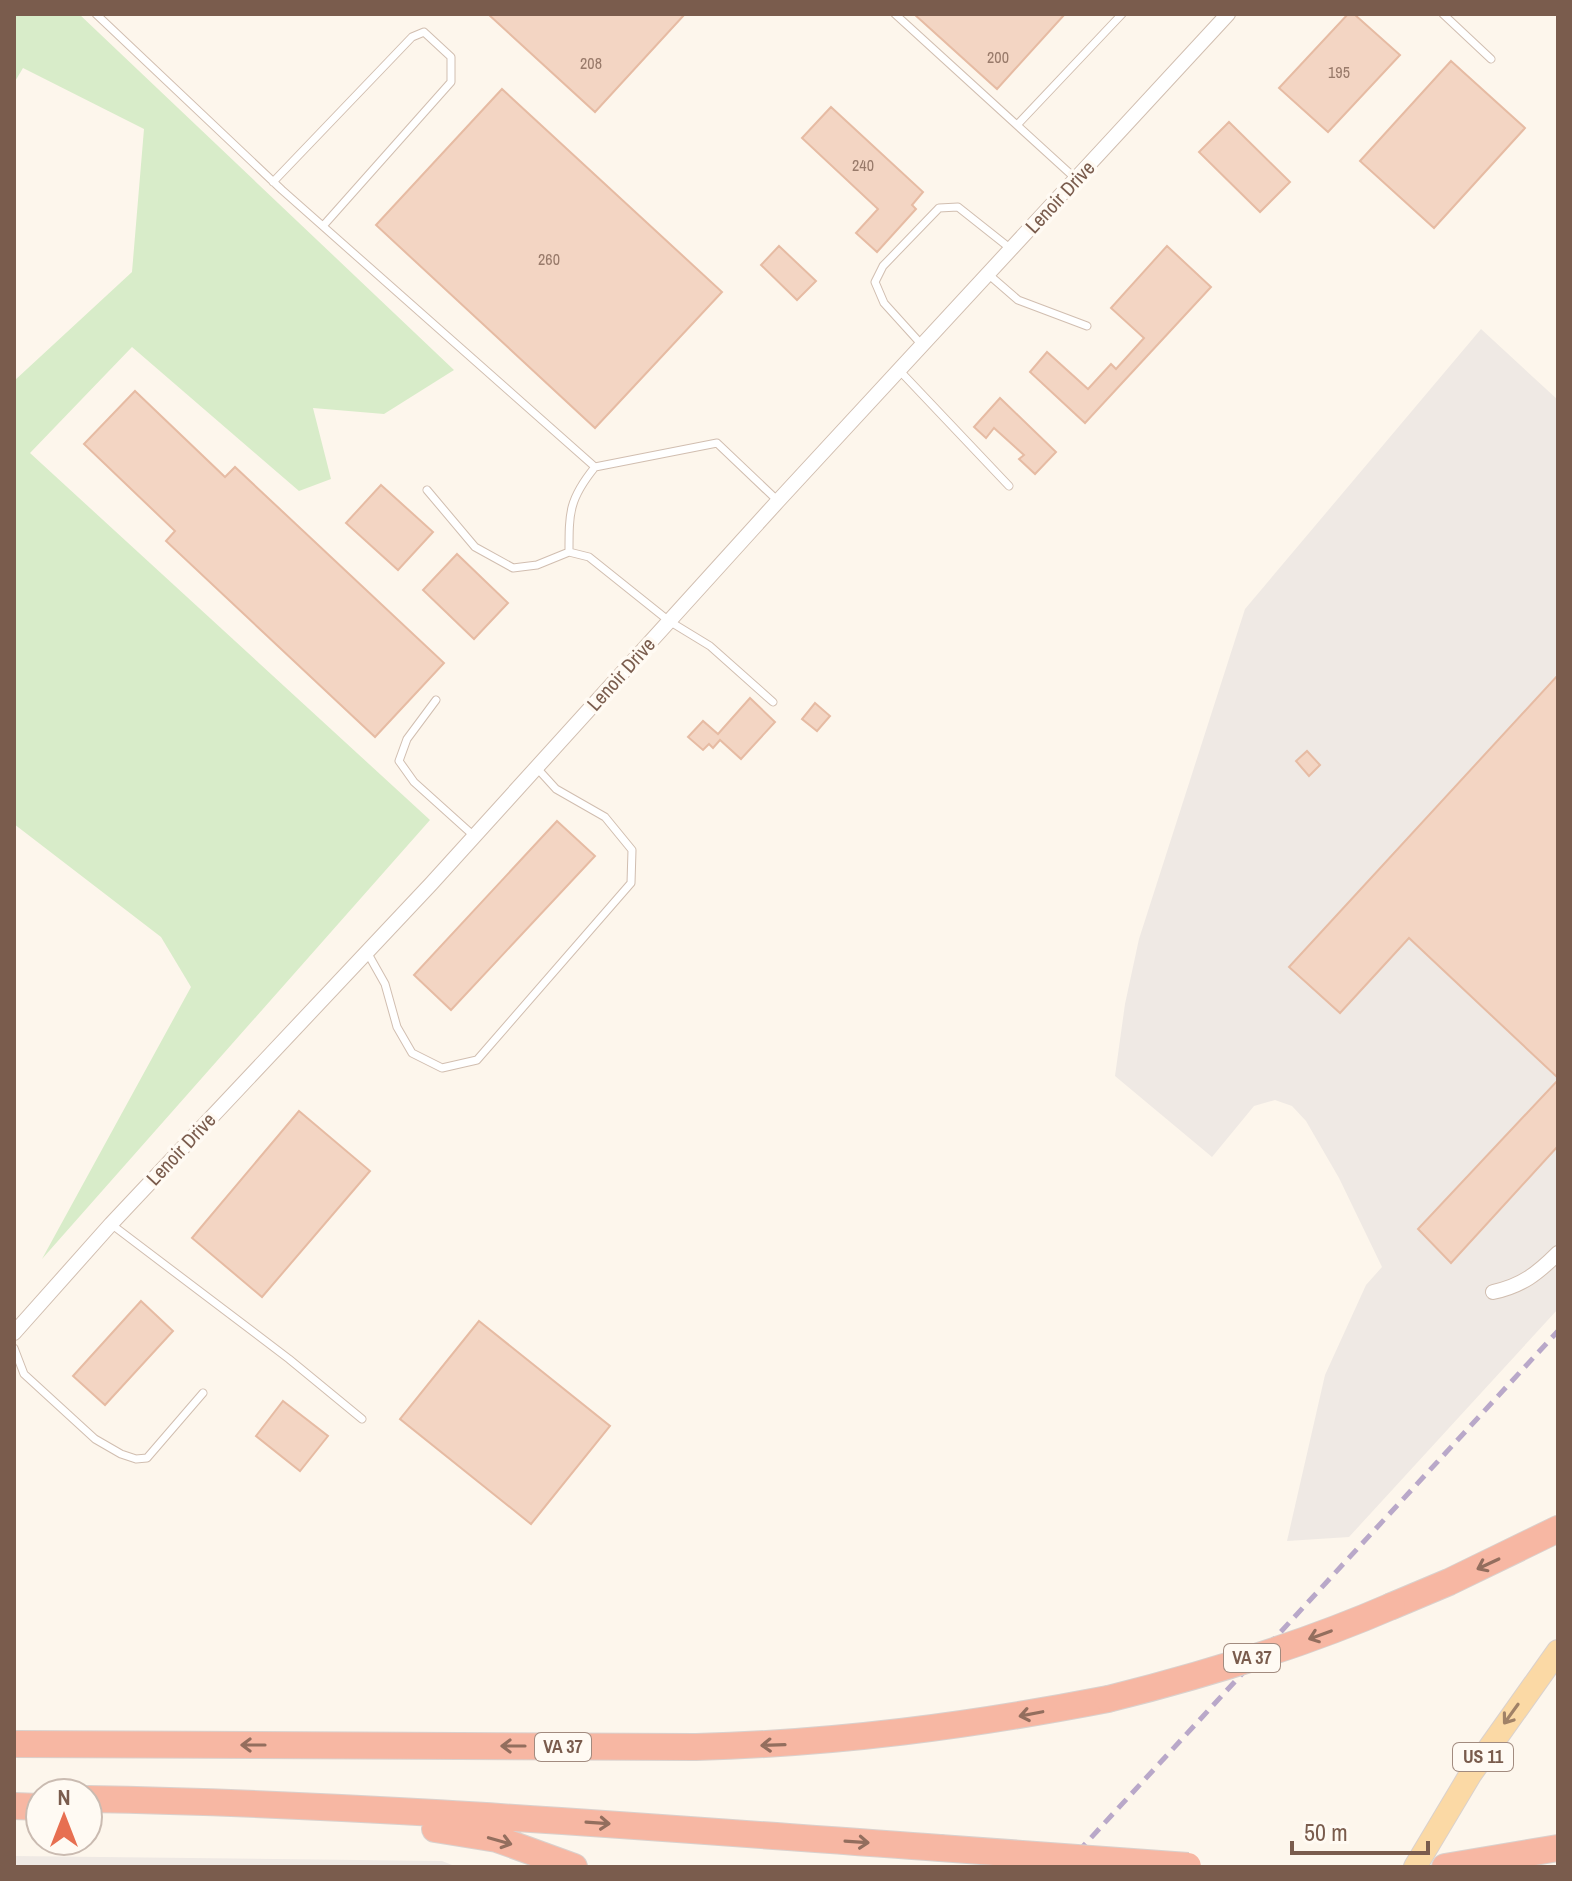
<svg xmlns="http://www.w3.org/2000/svg" width="1572" height="1881" font-family="'Archivo Narrow',sans-serif">
<rect width="100%" height="100%" fill="#fdf6ec"/>
<path fill="#efe9e4" d="M 1481,329 L 1558,400 L 1558,1309 L 1349,1537 L 1287,1541 L 1325,1375 L 1366,1285 L 1382,1267 L 1339,1178 L 1306,1121 L 1292,1106 L 1275,1100 L 1254,1106 L 1212,1157 L 1115,1076 L 1125,1004 L 1139,939 L 1245,609 Z
M 14,1856 L 442,1861 L 457,1867 L 14,1867 Z"/>
<path fill="#d8ecc9" d="M 14,14 L 79,14 L 454,370 L 384,414 L 313,408 L 331,479 L 299,491 L 132,347 L 30,453 L 430,820 L 42,1259 L 191,987 L 161,937 L 14,824 L 14,381 L 132,272 L 144,129 L 23,68 L 14,83 Z"/>
<path fill="#f3d5c3" stroke="#e6bba3" stroke-width="2" d="M 488,14 L 685,14 L 595,112 Z
M 914,14 L 1065,14 L 997,89 Z
M 1348,14 L 1354,14 L 1400,55 L 1328,132 L 1279,88 Z
M 1451,61 L 1525,128 L 1434,228 L 1360,161 Z
M 502,89 L 722,292 L 595,428 L 376,225 Z
M 831,107 L 923,192 L 912,205 L 916,209 L 877,252 L 856,233 L 878,209 L 802,138 Z
M 1229,122 L 1290,182 L 1260,212 L 1199,152 Z
M 779,246 L 816,281 L 797,300 L 761,265 Z
M 1167,246 L 1211,287 L 1085,423 L 1030,372 L 1047,352 L 1088,389 L 1111,364 L 1116,369 L 1144,338 L 1111,308 Z
M 135,391 L 225,477 L 235,467 L 444,663 L 375,737 L 166,541 L 175,531 L 84,444 Z
M 1000,398 L 1056,452 L 1035,474 L 1019,459 L 1024,455 L 994,428 L 986,438 L 974,427 Z
M 381,485 L 433,532 L 398,570 L 346,523 Z
M 457,554 L 508,603 L 474,639 L 423,590 Z
M 1558,675 L 1558,1078 L 1409,938 L 1340,1013 L 1289,967 Z
M 750,698 L 775,722 L 741,759 L 720,740 L 713,748 L 709,744 L 703,750 L 688,737 L 703,721 L 718,734 Z
M 815,703 L 830,716 L 817,731 L 802,719 Z
M 1307,751 L 1320,765 L 1309,776 L 1296,761 Z
M 557,821 L 595,856 L 451,1010 L 414,975 Z
M 1558,1080 L 1558,1146 L 1451,1263 L 1418,1229 Z
M 299,1111 L 370,1171 L 262,1297 L 192,1238 Z
M 141,1301 L 173,1331 L 105,1405 L 73,1376 Z
M 479,1321 L 610,1426 L 531,1524 L 400,1419 Z
M 283,1401 L 328,1436 L 300,1471 L 256,1436 Z"/>
<g fill="none" stroke-linecap="round" stroke-linejoin="round">
<g stroke="#d1beb0" stroke-width="9">
<path id="lane" d="M 96,14 L 282,190 L 595,467 L 717,443 L 778,501
M 895,14 L 1076,179
M 1443,14 L 1491,59
M 1017,125 L 1122,14
M 273,182 L 412,37 L 424,32 L 451,57 L 451,82 L 323,226
M 988,274 L 1018,300 L 1087,326
M 922,345 L 884,303 L 875,282 L 883,266 L 939,208 L 958,207 L 1011,249
M 899,370 L 1009,486
M 427,490 L 475,547 L 513,568 L 537,565 L 569,552 L 589,557 L 669,621 L 710,646 L 773,702
M 569,552 C 569,512 569,499 595,467
M 436,700 L 407,739 L 399,761 L 414,782 L 474,836
M 367,952 L 385,984 L 397,1027 L 412,1053 L 442,1068 L 477,1060 L 631,883 L 632,850 L 605,817 L 556,789 L 536,767
M 111,1224 L 289,1359 L 362,1419
M 14,1348 L 24,1374 L 95,1439 L 121,1454 L 136,1459 L 147,1458 L 203,1393"/>
</g>
<g stroke="#d1beb0" stroke-width="16">
<path id="street" d="M 1493,1292 C 1522,1286 1538,1273 1558,1253
M 14,1333 L 111,1224 L 431,884 L 778,501 L 1228,14"/>
</g>
<g stroke="#dad1cd" stroke-width="24">
<path id="primary" d="M 1415,1867 L 1470,1775 L 1558,1651"/>
</g>
<g stroke="#dad1cd" stroke-width="28">
<path id="highway" d="M 1392,1606 L 1449,1582 L 1558,1529
M 14,1744 L 696,1747 C 838,1743 968,1726 1108,1699
M 88,1799 C 372,1804 656,1828 940,1848
M 14,1806 L 40,1807
M 435,1829 L 497,1839 L 574,1867
M 1445,1867 L 1558,1848"/>
</g>
<use href="#lane" stroke="#fff" stroke-width="7"/>
<use href="#street" stroke="#fff" stroke-width="14"/>
<use href="#primary" stroke="#fbd9a5" stroke-width="22"/>
<use href="#highway" stroke="#f7b7a3" stroke-width="26"/>
<path stroke="#b9a8c9" stroke-width="5" stroke-dasharray="12 8" stroke-linecap="butt" d="M 1064,1867 L 1558,1331"/>
<g stroke="#dad1cd" stroke-width="28" stroke-linecap="butt">
<path id="highway-bridge" d="M 1108,1699 C 1204,1675 1300,1646 1392,1606
M 940,1848 L 1188,1866"/>
</g>
<use href="#highway-bridge" stroke="#f7b7a3" stroke-width="26"/>
</g>
<defs><path id="oneway-shaft" d="M-6 0H5M1.5-3L5.5 0L1.5 3" fill="none" stroke-width="1.6" stroke-linecap="round" stroke-linejoin="round" transform="scale(2)"/></defs>
<g stroke="#936e5e">
<use href="#oneway-shaft" transform="translate(1488 1564) rotate(155)"/>
<use href="#oneway-shaft" transform="translate(1320 1635) rotate(160)"/>
<use href="#oneway-shaft" transform="translate(1031 1714) rotate(169)"/>
<use href="#oneway-shaft" transform="translate(253 1745) rotate(-180)"/>
<use href="#oneway-shaft" transform="translate(773 1745) rotate(178)"/>
<use href="#oneway-shaft" transform="translate(513 1746) rotate(-180)"/>
<use href="#oneway-shaft" transform="translate(598 1823) rotate(4)"/>
<use href="#oneway-shaft" transform="translate(500 1841) rotate(16)"/>
<use href="#oneway-shaft" transform="translate(857 1842) rotate(4)"/>
</g>
<use stroke="#a18267" href="#oneway-shaft" transform="translate(1511 1714) rotate(126)"/>
<g text-anchor="middle" stroke-width="7" stroke-linejoin="round" paint-order="stroke">
<g font-size="16" fill="#987a6a">
<text x="998" y="63">200</text>
<text x="591" y="69">208</text>
<text x="1339" y="78">195</text>
<text x="863" y="171">240</text>
<text x="549" y="265">260</text>
</g>
<g fill="#fffaf3" stroke="#a28b7f" stroke-width="2">
<rect x="1224" y="1644" width="56" height="28" rx="6"/>
<rect x="535" y="1733" width="56" height="28" rx="6"/>
<rect x="1453" y="1743" width="60" height="28" rx="6"/>
</g>
<g font-size="18" font-weight="bold" fill="#7a5c4d">
<text x="1252" y="1664">VA 37</text>
<text x="563" y="1753">VA 37</text>
<text x="1483" y="1763">US 11</text>
</g>
<g font-size="20" fill="#7a5c4d" stroke="#fffaf3">
<text transform="translate(1060 197) rotate(-47)" y="7">Lenoir Drive</text>
<text transform="translate(621 674) rotate(-48)" y="7">Lenoir Drive</text>
<text transform="translate(181 1149) rotate(-47)" y="7">Lenoir Drive</text>
</g>
</g>
<rect width="1572" height="1881" fill="none" stroke="#7a5c4d" stroke-width="32"/>
<g transform="translate(64 1817)"><circle r="38" fill="#fffaf3" stroke="#cabbb1" stroke-width="2"/>
<path d="M0-6L14 30L0 20L-14 30Z" fill="#e76f51"/>
<text y="-12" font-size="22" font-weight="bold" text-anchor="middle" fill="#7a5c4d">N</text>
</g>
<path d="M1292 1841v12h136v-12" fill="none" stroke="#7a5c4d" stroke-width="4"/>
<text x="1304" y="1841" font-size="24" fill="#7a5c4d" stroke="#fffaf3" stroke-width="6" paint-order="stroke">50 m</text>
</svg>
